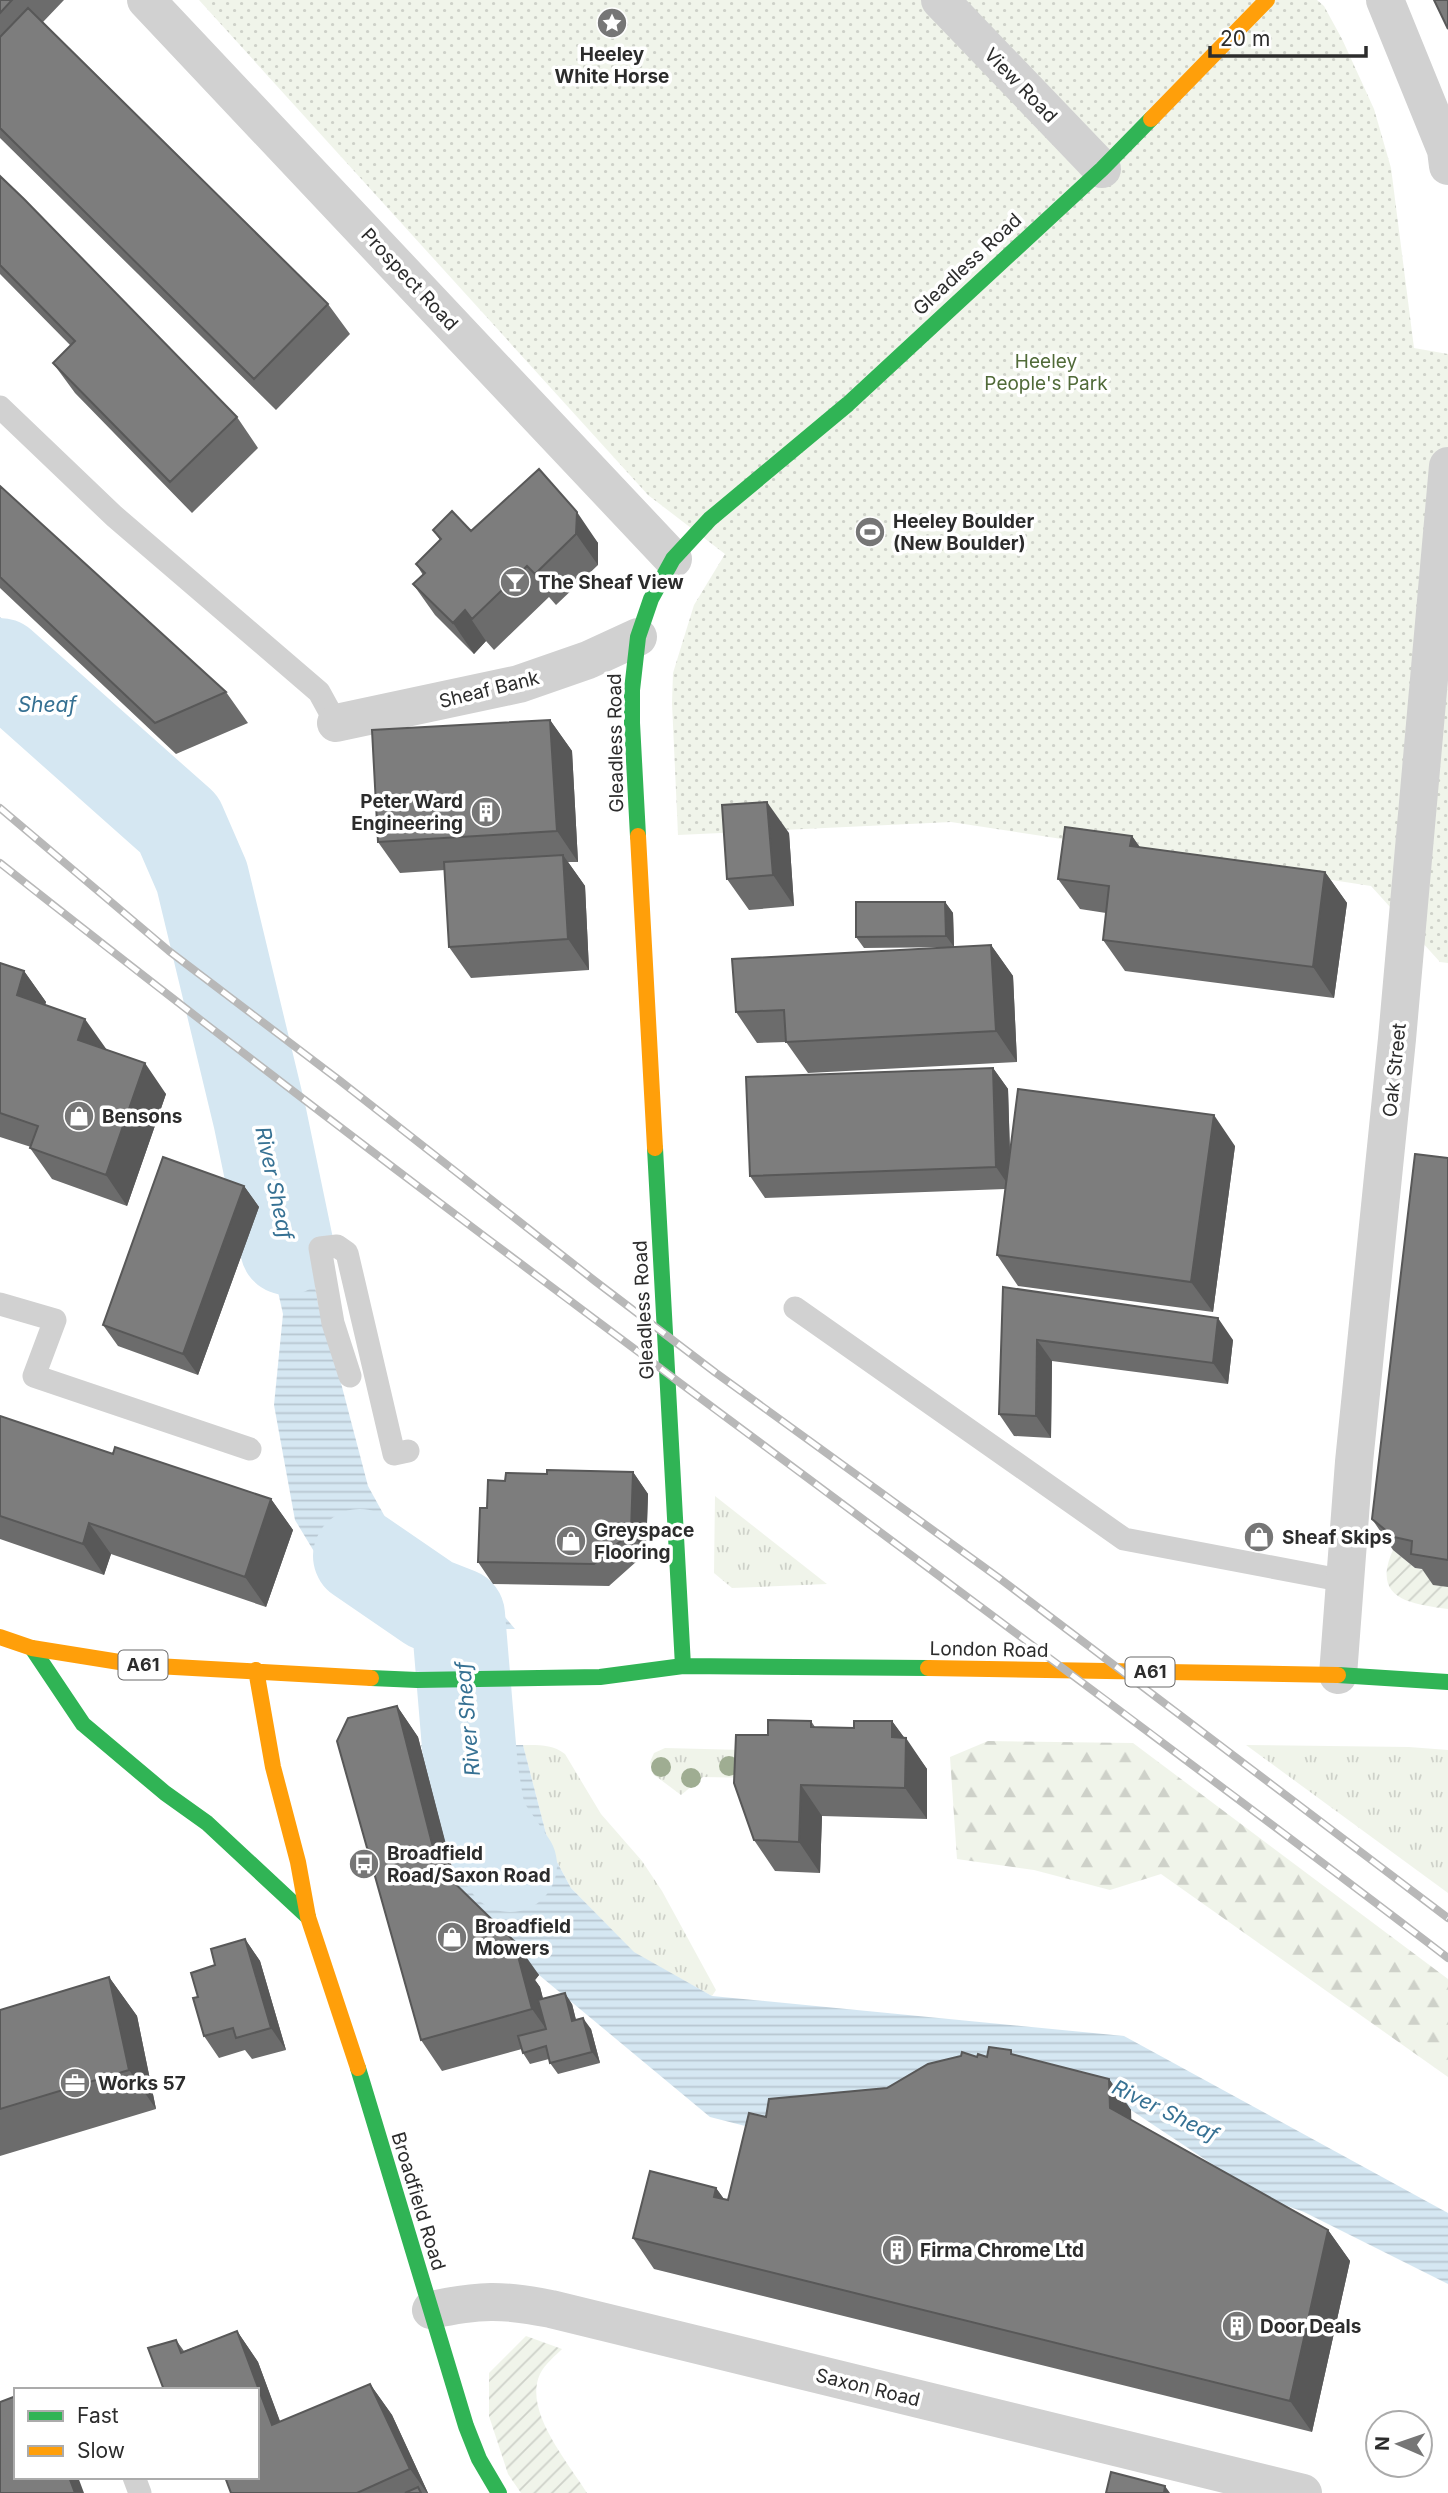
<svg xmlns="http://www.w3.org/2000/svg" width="1448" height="2493" font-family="Inter,sans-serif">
<defs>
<pattern id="grass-tufts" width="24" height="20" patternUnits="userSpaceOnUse" patternTransform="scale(1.75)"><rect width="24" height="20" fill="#f0f4ea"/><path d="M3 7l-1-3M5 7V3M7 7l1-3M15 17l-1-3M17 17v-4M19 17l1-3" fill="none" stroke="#ced1c9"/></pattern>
<pattern id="forest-firs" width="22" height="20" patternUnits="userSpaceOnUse" patternTransform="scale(1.75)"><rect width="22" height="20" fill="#f0f4ea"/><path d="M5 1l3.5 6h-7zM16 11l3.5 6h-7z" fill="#ced1c9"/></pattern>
<pattern id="park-dots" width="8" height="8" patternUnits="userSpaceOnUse" patternTransform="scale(1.75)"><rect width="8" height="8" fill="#f0f4ea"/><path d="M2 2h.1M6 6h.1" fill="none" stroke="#ced1c9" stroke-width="1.8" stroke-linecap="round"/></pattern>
<pattern id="garden-furrows" width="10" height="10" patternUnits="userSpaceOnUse" patternTransform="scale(1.75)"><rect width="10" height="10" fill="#f0f4ea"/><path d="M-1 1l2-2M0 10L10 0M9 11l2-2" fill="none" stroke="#ced1c9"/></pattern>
<pattern id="water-rules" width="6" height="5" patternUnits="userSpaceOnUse" patternTransform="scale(1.75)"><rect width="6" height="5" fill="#d5e7f2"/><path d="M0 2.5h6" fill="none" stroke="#b7c6d0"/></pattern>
</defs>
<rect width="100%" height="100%" fill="#fff"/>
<path fill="url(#grass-tufts)" d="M 715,1496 L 827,1584 L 732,1588 L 714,1573 Z
M 523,1745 C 539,1745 552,1744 565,1754 L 601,1814 L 642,1861 L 662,1891 L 716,1990 L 712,1996 L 634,1953 L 571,1888 L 550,1849 Z
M 1246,1745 L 1409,1747 L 1448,1750 L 1448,1893 Z
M 665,1748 L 790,1751 L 757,1778 L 703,1777 L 681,1795 L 653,1774 L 650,1762 L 654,1753 Z"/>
<path fill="url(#forest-firs)" d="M 988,1741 L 1133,1743 L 1448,1979 L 1448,2077 L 1161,1874 L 1110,1890 L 1034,1870 L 957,1859 L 950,1757 Z"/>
<path fill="url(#park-dots)" d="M 199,0 L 1317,0 L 1324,6 L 1342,39 L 1374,109 L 1391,168 L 1414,348 L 1448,354 L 1448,963 L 1440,962 L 1371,886 L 951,822 L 678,835 L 672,703 L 673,673 L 694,605 L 725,554 L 648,495 Z"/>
<path fill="url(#garden-furrows)" d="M 1393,1550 L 1415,1568 L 1434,1572 L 1448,1587 L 1448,1609 C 1410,1604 1371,1599 1393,1550 Z
M 526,2336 L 562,2349 C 555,2356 545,2364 540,2374 C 523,2411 568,2462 587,2493 L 521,2493 L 508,2474 L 489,2416 L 489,2373 Z"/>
<path fill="url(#water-rules)" d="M 0,617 L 203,797 L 261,925 L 0,710 Z
M 226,1091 L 288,1141 L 320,1313 L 331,1345 L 368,1486 L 390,1526 L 437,1581 L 488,1597 L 515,1629 L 424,1629 L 324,1568 L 295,1520 L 274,1405 L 283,1314 L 259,1207 Z
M 421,1745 L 523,1745 L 550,1849 L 571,1888 L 634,1952 L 712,1996 L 1124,2036 L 1448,2213 L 1448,2284 L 1304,2212 L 1260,2196 L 1131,2110 L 1033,2085 L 753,2128 L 710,2117 L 539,1975 L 460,1898 Z"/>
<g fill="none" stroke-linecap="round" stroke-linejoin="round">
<path stroke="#d5e7f2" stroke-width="94" d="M 0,665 L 179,824 L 202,877 L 260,1118 L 287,1248
M 360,1556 L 430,1604 L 458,1615 L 471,1770 L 477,1807 L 481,1823 L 510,1865"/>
<path stroke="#d1d1d1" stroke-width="23" d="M 0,407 L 114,516 L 319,692 L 336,723
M 0,1304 L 55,1320 L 34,1376 L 250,1449
M 795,1308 L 1124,1539 L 1345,1581
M 350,1376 L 333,1323 L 320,1248 L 337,1246 L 347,1253 L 394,1454 L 408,1451
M 134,2477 L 140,2493"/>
<path stroke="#d1d1d1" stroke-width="38" d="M 146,0 L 673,559
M 940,0 L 1102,169
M 1385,0 L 1446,150 L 1448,166
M 336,723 L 519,684 L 588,660 L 638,637
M 1338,1675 L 1354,1462 L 1397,1039 L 1448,466
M 431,2310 C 478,2300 503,2299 551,2309 L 1303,2493"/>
<path stroke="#30b455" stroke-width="16" d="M 638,836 L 632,723 L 632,690 L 638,637 L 651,599 L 673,559 L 710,519 L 848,404 L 1102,169 L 1151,119
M 655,1148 L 683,1666
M 32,1648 L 83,1724 L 165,1793 L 207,1823 L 308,1917
M 1338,1675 L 1448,1682
M 371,1678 L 417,1680 L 600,1677 L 683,1666 L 928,1668
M 358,2068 L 466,2426 L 479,2459 L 499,2493"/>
<path stroke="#ff9f0a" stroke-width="16" d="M 1151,119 L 1267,0
M 638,836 L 655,1148
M 0,1637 L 32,1648 L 138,1665 L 371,1678
M 928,1668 L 1338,1675
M 256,1670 L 273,1767 L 298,1862 L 308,1917 L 358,2068"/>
<g stroke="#b8b8b8" stroke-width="8">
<path id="rail" d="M 0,808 L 169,951 L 339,1080 L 595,1281 L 716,1373 L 999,1578 L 1448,1918
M 0,863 C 474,1239 967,1591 1448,1958"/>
</g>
<use href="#rail" stroke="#fff" stroke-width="5" stroke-dasharray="16" stroke-linecap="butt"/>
</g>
<g fill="#9fad92">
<circle cx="729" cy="1766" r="10"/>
<circle cx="661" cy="1767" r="10"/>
<circle cx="691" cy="1778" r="10"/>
</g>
<path fill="#6c6c6c" d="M 0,0 L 64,0 L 43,22 L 328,304 L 350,334 L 276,410 L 0,138 Z
M 0,176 L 237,417 L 258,448 L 192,513 L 75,393 L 53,363 L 71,346 L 0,274 Z
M 539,469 L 598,543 L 598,565 L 556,605 L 549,597 L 494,650 L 486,641 L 474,654 L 435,615 L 413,584 L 423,575 L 416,564 L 440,540 L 433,530 L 471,531 Z
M 0,486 L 226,692 L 248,723 L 176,754 L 0,588 Z
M 550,720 L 572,751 L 578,862 L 568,862 L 585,886 L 589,970 L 471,978 L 449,947 L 445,870 L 400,873 L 378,842 Z
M 789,833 L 794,906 L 749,910 L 727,879 Z
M 1132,836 L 1140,848 L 1325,872 L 1347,903 L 1334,998 L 1125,971 L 1103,940 L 1106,913 L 1080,909 L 1058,879 Z
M 945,902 L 953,913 L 954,947 L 864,948 L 856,937 Z
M 991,945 L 1013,976 L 1017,1062 L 808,1073 L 786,1042 L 757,1043 L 736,1012 Z
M 0,963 L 24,971 L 46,1002 L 45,1005 L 166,1094 L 127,1206 L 52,1179 L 30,1148 L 31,1147 L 0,1137 Z
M 993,1068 L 1008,1089 L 1010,1152 L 1235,1146 L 1213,1312 L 1018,1286 L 997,1255 L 1005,1189 L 765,1198 L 750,1176 Z
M 1448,1158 L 1448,1587 L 1433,1585 L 1422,1569 L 1415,1568 L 1393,1550 L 1372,1519 Z
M 244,1186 L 259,1207 L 198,1375 L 118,1346 L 103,1325 Z
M 1003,1287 L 1233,1340 L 1228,1384 L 1052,1361 L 1051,1438 L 1014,1436 L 999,1414 Z
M 0,1416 L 113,1454 L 271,1499 L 293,1530 L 266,1607 L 111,1554 L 104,1575 L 0,1539 Z
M 633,1472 L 648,1494 L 646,1553 L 609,1586 L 493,1584 L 478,1562 L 487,1508 L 505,1481 L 547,1474 Z
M 397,1706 L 418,1737 L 456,1885 L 539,1975 L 535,1980 L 540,1987 L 543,1999 L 572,2004 L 576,2020 L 591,2029 L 600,2063 L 558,2074 L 550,2063 L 549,2059 L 530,2064 L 523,2053 L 522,2049 L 442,2071 L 421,2040 Z
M 811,1721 L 815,1727 L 854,1728 L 892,1721 L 927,1769 L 927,1819 L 822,1816 L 820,1873 L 775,1871 L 754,1840 L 768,1735 Z
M 245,1939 L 260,1961 L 286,2050 L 252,2059 L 245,2050 L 219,2058 L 204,2036 L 198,1997 L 215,1965 Z
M 109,1977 L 137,2016 L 156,2109 L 0,2156 L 0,2010 Z
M 1015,2055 L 1109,2079 L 1131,2110 L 1131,2120 L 1328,2230 L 1350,2261 L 1312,2432 L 654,2269 L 633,2238 L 716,2188 L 724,2199 L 728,2200 L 766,2117 L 887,2088 L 977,2057 Z
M 237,2331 L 258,2362 L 280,2422 L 370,2384 L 392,2415 L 428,2493 L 231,2493 L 257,2390 L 164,2390 L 176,2340 L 184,2351 Z"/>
<path fill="#585858" d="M 577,512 L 598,543 L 598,565 L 576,534 Z
M 465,610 L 486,641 L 474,654 L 453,623 Z
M 550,720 L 572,751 L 578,862 L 557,831 Z
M 767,802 L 789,833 L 794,906 L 773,875 Z
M 1132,836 L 1154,867 L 1130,846 Z
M 563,855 L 585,886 L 589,970 L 568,939 Z
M 1325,872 L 1347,903 L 1334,998 L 1313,967 Z
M 945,902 L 953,913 L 954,947 L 946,936 Z
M 991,945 L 1013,976 L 1017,1062 L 996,1031 Z
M 24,971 L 46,1002 L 38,1025 L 17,995 Z
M 85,1019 L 107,1050 L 99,1071 L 78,1040 Z
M 145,1063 L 166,1094 L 127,1206 L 106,1175 Z
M 993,1068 L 1008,1089 L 1011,1189 L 996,1167 Z
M 1214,1115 L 1235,1146 L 1213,1312 L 1191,1282 Z
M 244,1186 L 259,1207 L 198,1375 L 183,1354 Z
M 1218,1318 L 1233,1340 L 1228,1384 L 1213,1363 Z
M 1037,1340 L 1052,1361 L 1051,1438 L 1036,1416 Z
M 633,1472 L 648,1494 L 646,1553 L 631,1532 Z
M 271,1499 L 293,1530 L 266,1607 L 245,1577 Z
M 89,1523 L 111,1554 L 104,1575 L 83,1544 Z
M 397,1706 L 418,1737 L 460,1898 L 438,1867 Z
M 892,1721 L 906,1740 L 906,1738 L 927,1769 L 927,1819 L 905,1788 L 892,1737 Z
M 801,1785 L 822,1816 L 820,1873 L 799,1842 Z
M 245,1939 L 260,1961 L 286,2050 L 271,2028 Z
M 517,1944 L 539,1975 L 535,1980 L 540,1987 L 554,2040 L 532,2009 L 513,1950 Z
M 109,1977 L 137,2016 L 156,2109 L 129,2070 Z
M 565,1993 L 572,2004 L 579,2032 L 572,2021 Z
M 583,2018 L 591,2029 L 600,2063 L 592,2052 Z
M 1109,2079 L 1131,2110 L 1132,2139 L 1110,2108 Z
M 716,2188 L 738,2219 L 714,2197 Z
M 1328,2230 L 1350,2261 L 1312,2432 L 1290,2401 Z
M 237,2331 L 258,2362 L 293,2456 L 272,2425 Z
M 370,2384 L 392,2415 L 428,2493 L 427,2493 L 410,2469 Z
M 69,2477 L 78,2477 L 84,2493 L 75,2493 Z
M 1165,2486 L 1170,2493 L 1164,2493 Z"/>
<path fill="#7d7d7d" stroke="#585858" stroke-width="2" d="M 0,0 L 12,0 L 0,13 Z
M 1434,0 L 1448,0 L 1448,29 Z
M 28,8 L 328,304 L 254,379 L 0,128 L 0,37 Z
M 0,176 L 24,199 L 237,417 L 170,482 L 53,363 L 75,341 L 0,265 Z
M 539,469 L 577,512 L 576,534 L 535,574 L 527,566 L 472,619 L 465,610 L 453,623 L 413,584 L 425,573 L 416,564 L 441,539 L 433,530 L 452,511 L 471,531 Z
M 0,486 L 226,692 L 155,723 L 0,577 Z
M 550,720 L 557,831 L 378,842 L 372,730 Z
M 767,802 L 773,875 L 727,879 L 722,805 Z
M 1065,827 L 1132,836 L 1130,846 L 1325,872 L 1313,967 L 1103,940 L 1109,886 L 1058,879 Z
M 563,855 L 568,939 L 449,947 L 444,862 Z
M 856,902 L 945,902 L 946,936 L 856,937 Z
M 991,945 L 996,1031 L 786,1042 L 784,1010 L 736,1012 L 732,959 Z
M 0,963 L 24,971 L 17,995 L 85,1019 L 78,1040 L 145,1063 L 106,1175 L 30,1148 L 38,1126 L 0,1113 Z
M 993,1068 L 996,1167 L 750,1176 L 746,1077 Z
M 1018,1089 L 1214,1115 L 1191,1282 L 997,1255 Z
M 1415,1154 L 1448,1158 L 1448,1560 L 1411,1554 L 1412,1541 L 1394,1537 L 1372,1519 Z
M 163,1157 L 244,1186 L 183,1354 L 103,1325 Z
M 1003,1287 L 1218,1318 L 1213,1363 L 1037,1340 L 1036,1416 L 999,1414 Z
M 0,1416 L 113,1454 L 115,1447 L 271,1499 L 245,1577 L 89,1523 L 83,1544 L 0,1516 Z
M 547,1470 L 633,1472 L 631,1532 L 594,1564 L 478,1562 L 480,1508 L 487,1508 L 488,1480 L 505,1481 L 506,1473 L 547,1474 Z
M 397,1706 L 438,1867 L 517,1944 L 513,1950 L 518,1956 L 532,2009 L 421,2040 L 337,1741 L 348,1718 Z
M 768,1720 L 811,1721 L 811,1727 L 854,1728 L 854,1721 L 892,1721 L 892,1737 L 906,1738 L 905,1788 L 801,1785 L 799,1842 L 754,1840 L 734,1783 L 736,1735 L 768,1735 Z
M 245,1939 L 271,2028 L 236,2038 L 233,2028 L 204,2036 L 193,1998 L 198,1997 L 191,1973 L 215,1965 L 211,1949 Z
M 109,1977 L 129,2070 L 0,2109 L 0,2010 Z
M 565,1993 L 572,2021 L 583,2018 L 592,2052 L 550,2063 L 546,2046 L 523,2053 L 518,2036 L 546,2029 L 538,2000 Z
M 989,2047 L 1011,2050 L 1011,2054 L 1109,2079 L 1110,2108 L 1328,2230 L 1290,2401 L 633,2238 L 650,2171 L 716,2188 L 714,2197 L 728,2200 L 749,2113 L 766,2117 L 769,2099 L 887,2088 L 928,2064 L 961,2056 L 962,2052 L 977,2057 L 978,2054 L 987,2057 Z
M 237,2331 L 272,2425 L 370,2384 L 410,2469 L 357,2493 L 231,2493 L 225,2477 L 257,2477 L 257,2390 L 164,2390 L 148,2348 L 176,2340 L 181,2353 Z
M 16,2396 L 16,2477 L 69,2477 L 75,2493 L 0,2493 L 0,2402 Z
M 1111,2472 L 1165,2486 L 1164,2493 L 1106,2493 Z
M 418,2487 L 421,2493 L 405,2493 Z"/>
<defs>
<g id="sight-disc" transform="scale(1.575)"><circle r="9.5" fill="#767676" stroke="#fff"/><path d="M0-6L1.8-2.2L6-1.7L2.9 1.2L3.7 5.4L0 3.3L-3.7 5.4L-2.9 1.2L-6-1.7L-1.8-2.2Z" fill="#fff"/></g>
<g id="stadium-disc" transform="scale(1.575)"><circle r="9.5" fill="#767676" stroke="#fff"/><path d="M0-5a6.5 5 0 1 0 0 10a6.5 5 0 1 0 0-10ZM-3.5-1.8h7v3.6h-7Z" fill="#fff"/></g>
<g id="bar-disc" transform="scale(1.575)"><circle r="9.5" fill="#767676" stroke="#fff"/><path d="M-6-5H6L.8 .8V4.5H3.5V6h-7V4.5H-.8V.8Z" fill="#fff"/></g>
<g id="building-disc" transform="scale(1.575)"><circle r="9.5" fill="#767676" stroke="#fff"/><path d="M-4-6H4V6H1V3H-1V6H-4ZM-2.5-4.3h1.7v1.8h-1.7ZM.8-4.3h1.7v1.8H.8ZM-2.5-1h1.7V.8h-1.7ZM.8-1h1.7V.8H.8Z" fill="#fff"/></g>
<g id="shop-disc" transform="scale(1.575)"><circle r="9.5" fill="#767676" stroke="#fff"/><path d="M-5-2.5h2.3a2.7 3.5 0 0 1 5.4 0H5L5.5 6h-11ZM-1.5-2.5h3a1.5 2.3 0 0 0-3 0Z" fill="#fff"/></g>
<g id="bus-disc" transform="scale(1.575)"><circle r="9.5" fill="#767676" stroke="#fff"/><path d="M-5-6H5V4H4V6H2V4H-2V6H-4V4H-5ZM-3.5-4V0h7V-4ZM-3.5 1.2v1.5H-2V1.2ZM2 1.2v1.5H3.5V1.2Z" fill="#fff"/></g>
<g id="office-disc" transform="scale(1.575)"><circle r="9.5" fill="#767676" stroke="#fff"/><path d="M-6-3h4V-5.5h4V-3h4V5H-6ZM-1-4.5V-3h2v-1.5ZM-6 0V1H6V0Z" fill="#fff"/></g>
</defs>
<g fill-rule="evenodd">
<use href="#sight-disc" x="612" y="23"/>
<use href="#stadium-disc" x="870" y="532"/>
<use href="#bar-disc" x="515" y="582"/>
<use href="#building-disc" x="486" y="812"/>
<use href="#shop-disc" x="79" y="1116"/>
<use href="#shop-disc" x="1259" y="1537"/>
<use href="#shop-disc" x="571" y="1541"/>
<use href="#bus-disc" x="364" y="1864"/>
<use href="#shop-disc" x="452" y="1937"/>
<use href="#office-disc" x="75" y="2083"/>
<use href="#building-disc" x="897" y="2250"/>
<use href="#building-disc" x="1237" y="2326"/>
</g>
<g text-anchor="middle" stroke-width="7" stroke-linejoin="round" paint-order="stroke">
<g fill="#fff" stroke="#6b6b6b" stroke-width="2">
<rect x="118.5" y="1650.5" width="49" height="29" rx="5"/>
<rect x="1125.5" y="1657.5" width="49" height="29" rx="5"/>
</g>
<g font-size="18" font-weight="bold" fill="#2c2c2c">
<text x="143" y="1671">A61</text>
<text x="1150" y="1678">A61</text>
</g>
<g font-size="19" font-weight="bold" fill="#2c2c2c" stroke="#fff" text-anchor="start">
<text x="612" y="61" text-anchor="middle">Heeley<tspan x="612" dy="22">White Horse</tspan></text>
<text x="893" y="528">Heeley Boulder<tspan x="893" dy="22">(New Boulder)</tspan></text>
<text x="538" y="589">The Sheaf View</text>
<text x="463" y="808" text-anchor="end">Peter Ward<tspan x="463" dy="22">Engineering</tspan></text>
<text x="102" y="1123">Bensons</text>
<text x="594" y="1537">Greyspace<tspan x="594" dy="22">Flooring</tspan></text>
<text x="1282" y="1544">Sheaf Skips</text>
<text x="387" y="1860">Broadfield<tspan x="387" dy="22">Road/Saxon Road</tspan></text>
<text x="475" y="1933">Broadfield<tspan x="475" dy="22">Mowers</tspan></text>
<text x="98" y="2090">Works 57</text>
<text x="920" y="2257">Firma Chrome Ltd</text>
<text x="1260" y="2333">Door Deals</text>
</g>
<g font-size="19" fill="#2c2c2c" stroke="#fff">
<text transform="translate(1021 85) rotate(46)" y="7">View Road</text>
<text transform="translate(967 264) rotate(-43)" y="7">Gleadless Road</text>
<text transform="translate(410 279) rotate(47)" y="7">Prospect Road</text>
<text transform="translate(489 689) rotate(-14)" y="7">Sheaf Bank</text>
<text transform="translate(615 743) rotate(-91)" y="7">Gleadless Road</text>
<text transform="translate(1394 1070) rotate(-84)" y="7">Oak Street</text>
<text transform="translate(643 1310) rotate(-93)" y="7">Gleadless Road</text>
<text transform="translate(989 1649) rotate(1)" y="7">London Road</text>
<text transform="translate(419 2201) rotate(73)" y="7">Broadfield Road</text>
<text transform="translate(868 2387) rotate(14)" y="7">Saxon Road</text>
</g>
<g font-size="19" fill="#506a38" stroke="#fff">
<text x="1046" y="368">Heeley<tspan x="1046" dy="22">People's Park</tspan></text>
</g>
<g font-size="21" font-style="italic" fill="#367193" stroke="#fff">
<text x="47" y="712">Sheaf</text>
<text transform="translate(274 1183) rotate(78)" y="7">River Sheaf</text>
<text transform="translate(468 1719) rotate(-95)" y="7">River Sheaf</text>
<text transform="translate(1165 2111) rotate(26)" y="7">River Sheaf</text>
</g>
</g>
<rect x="14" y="2388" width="245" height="91" fill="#ffffff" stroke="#ababab" stroke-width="2"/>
<rect x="28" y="2411" width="35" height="10" fill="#30b455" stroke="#ababab" stroke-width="2"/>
<text x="77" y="2423" font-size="21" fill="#2c2c2c">Fast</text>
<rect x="28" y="2446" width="35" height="10" fill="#ff9f0a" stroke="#ababab" stroke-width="2"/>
<text x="77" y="2458" font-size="21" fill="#2c2c2c">Slow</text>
<g transform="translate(1399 2444) rotate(272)"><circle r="33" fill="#ffffff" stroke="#ababab" stroke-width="2"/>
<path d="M0-5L12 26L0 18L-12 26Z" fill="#767676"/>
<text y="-10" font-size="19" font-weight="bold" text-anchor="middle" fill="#2c2c2c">N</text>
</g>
<path d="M1210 46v10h156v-10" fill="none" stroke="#2c2c2c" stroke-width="3.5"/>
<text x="1220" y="46" font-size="21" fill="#2c2c2c" stroke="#ffffff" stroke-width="5" paint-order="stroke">20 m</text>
</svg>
